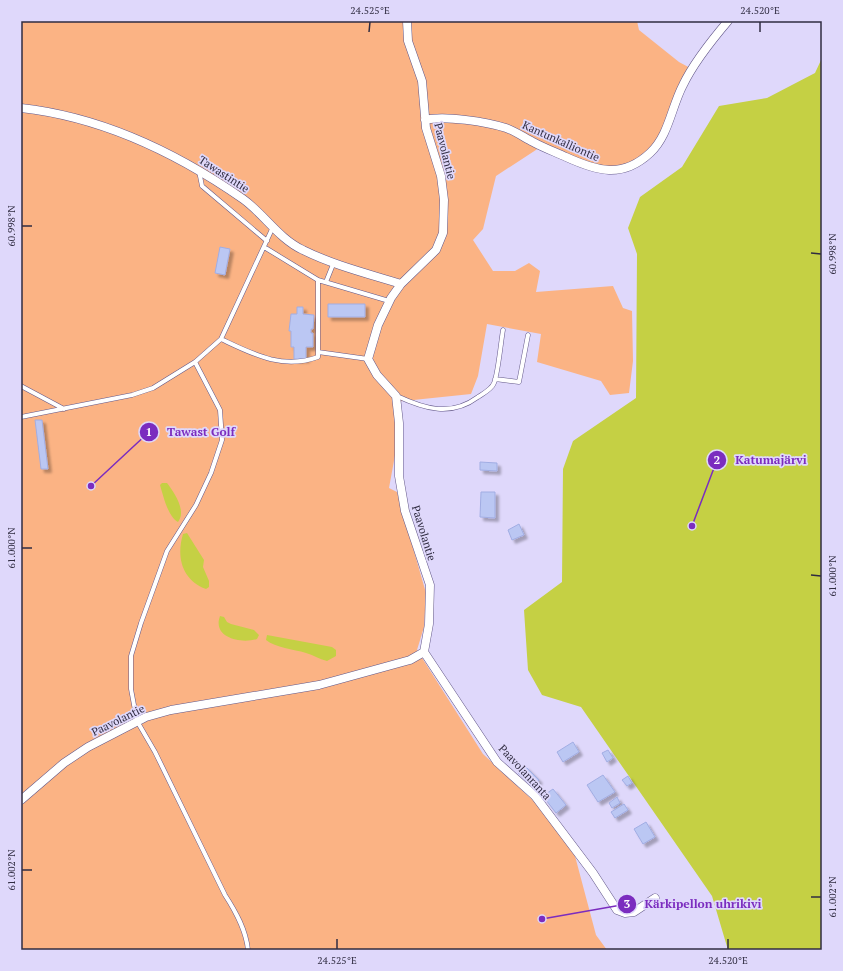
<svg xmlns="http://www.w3.org/2000/svg" width="843" height="971" font-family="'PT Serif',serif">
<defs>
<filter id="shadow"><feDropShadow dx="3.5" dy="3.5" stdDeviation="1" flood-color="#0004"/></filter>
</defs>
<rect width="100%" height="100%" fill="#dfd8fb"/>
<path fill="#fbb384" d="M 21,21 L 637,21 L 639,30 L 679,62 L 692,69 L 654,145 L 628,165 L 603,169 L 542,146 L 496,176 L 483,229 L 473,240 L 493,271 L 515,271 L 529,263 L 540,271 L 536,292 L 613,286 L 623,308 L 632,311 L 633,361 L 629,393 L 610,395 L 601,381 L 537,362 L 541,334 L 487,324 L 478,376 L 471,394 L 394,402 L 400,428 L 389,488 L 397,492 L 426,593 L 424,627 L 417,650 L 483,754 L 539,806 L 575,856 L 596,935 L 607,950 L 21,950 Z"/>
<path fill="#c5d044" d="M 822,58 L 822,950 L 728,950 L 712,896 L 581,707 L 542,695 L 528,670 L 524,610 L 562,582 L 563,469 L 573,441 L 636,398 L 637,254 L 628,228 L 640,197 L 682,167 L 719,106 L 767,98 L 815,73 Z
M 162,483 L 167,483 C 174,492 187,511 178,522 C 168,517 163,495 160,485 Z
M 187,533 L 204,560 L 203,567 L 209,581 L 209,587 L 206,589 C 182,580 176,557 183,534 Z
M 220,616 L 224,617 L 227,622 L 231,624 L 254,630 L 259,635 L 257,639 C 241,644 212,638 220,616 Z
M 267,635 L 332,647 L 336,650 L 336,656 L 327,661 C 319,659 313,655 306,653 C 293,649 276,648 266,640 Z"/>
<path fill="#bbc7f3" stroke="#a1ade3" filter="url(#shadow)" d="M 220,247 L 230,249 L 225,275 L 215,273 Z
M 328,304 L 365,304 L 365,317 L 328,317 Z
M 297,307 L 303,307 L 303,314 L 314,315 L 313,329 L 311,329 L 311,333 L 313,333 L 313,347 L 306,347 L 306,359 L 294,359 L 294,347 L 291,347 L 291,331 L 289,331 L 291,314 L 297,314 Z
M 35,420 L 42,420 L 48,469 L 41,469 Z
M 480,462 L 497,463 L 497,471 L 480,470 Z
M 481,492 L 495,492 L 495,518 L 480,517 Z
M 519,524 L 524,535 L 512,540 L 508,530 Z
M 573,742 L 579,752 L 563,762 L 557,752 Z
M 608,750 L 613,758 L 607,762 L 602,753 Z
M 525,766 L 539,780 L 532,787 L 518,773 Z
M 603,775 L 615,792 L 598,802 L 587,785 Z
M 628,776 L 632,783 L 627,786 L 622,780 Z
M 553,789 L 566,805 L 556,813 L 543,796 Z
M 617,797 L 620,803 L 612,808 L 609,803 Z
M 624,804 L 628,810 L 615,818 L 611,812 Z
M 646,822 L 655,837 L 643,844 L 634,829 Z"/>
<g fill="none" stroke-linecap="round" stroke-linejoin="round">
<g stroke="#625788" stroke-width="5">
<path id="service" d="M 199,171 L 202,186 L 267,241
M 318,280 L 389,301
M 326,282 L 334,262
M 221,339 C 253,354 282,370 318,357 L 318,280 L 264,247
M 318,352 L 368,359
M 195,362 L 220,410 L 222,440 L 211,473 L 196,505 L 167,551 L 141,623 L 131,656 L 131,689 L 137,721 L 155,752 L 225,895 C 236,912 246,930 248,950
M 495,379 L 519,382 L 528,335
M 21,386 L 64,409
M 397,396 C 425,409 451,417 478,397 C 484,393 492,389 494,383 C 498,374 501,341 503,330
M 21,417 L 132,395 L 153,388 L 195,362 L 221,339 L 273,227"/>
</g>
<g stroke="#625788" stroke-width="9">
<path id="minor" d="M 21,108 C 102,117 177,153 243,199 C 264,214 279,239 303,250 C 333,265 369,274 401,284
M 425,120 C 444,115 487,122 506,128 C 515,131 525,138 533,142 C 544,148 555,152 566,157 C 597,171 622,179 650,153 C 669,135 671,108 683,85 C 694,62 711,41 728,21
M 424,652 L 497,762 L 535,796 L 593,873 L 617,910 L 625,913 L 634,912 L 655,898
M 21,800 L 64,763 L 88,747 L 146,717 L 171,710 L 319,685 L 410,660 L 424,652 L 429,624 L 430,585 L 405,511 L 399,476 L 399,423 L 396,396 L 377,375 L 368,359 L 378,325 L 391,298 L 401,284 L 436,250 L 443,233 L 444,200 L 441,176 L 426,128 L 422,81 L 408,41 L 407,21"/>
</g>
<use href="#service" stroke="#fff" stroke-width="4"/>
<use href="#minor" stroke="#fff" stroke-width="8"/>
</g>
<path fill="none" stroke="#302c41" stroke-width="1.5" d="M 369,32 L 370,22M 760,32 L 760,22M 22,226 L 32,226M 811,253 L 821,254M 22,548 L 32,548M 811,575 L 821,576M 22,870 L 32,870M 811,897 L 821,897M 337,949 L 337,939M 728,949 L 728,939"/>
<g text-anchor="middle" stroke-width="3.5" stroke-linejoin="round" paint-order="stroke">
<g font-size="11" fill="#302c41" stroke="#dfd8fb">
<text transform="translate(561 141) rotate(24)" y="4">Kantunkalliontie</text>
<text transform="translate(445 151) rotate(76)" y="4">Paavolantie</text>
<text transform="translate(224 174) rotate(33)" y="4">Tawastintie</text>
<text transform="translate(424 533) rotate(73)" y="4">Paavolantie</text>
<text transform="translate(118 720) rotate(-26)" y="4">Paavolantie</text>
<text transform="translate(525 772) rotate(47)" y="4">Paavolanranta</text>
</g>
</g>
<path fill="none" stroke="#7b2cbf" stroke-width="1.5" d="M91 486L149 432M692 526L717 460M542 919L627 904"/>
<g fill="#7b2cbf" stroke="#dfd8fb" stroke-width="1.5">
<circle cx="91" cy="486" r="4"/>
<circle cx="692" cy="526" r="4"/>
<circle cx="542" cy="919" r="4"/>
<circle cx="149" cy="432" r="10"/>
<circle cx="717" cy="460" r="10"/>
<circle cx="627" cy="904" r="10"/>
</g>
<g font-size="12" text-anchor="middle" font-weight="bold" fill="#fff">
<text x="149" y="436">1</text>
<text x="717" y="464">2</text>
<text x="627" y="908">3</text>
</g>
<g font-size="12" text-anchor="middle" font-weight="bold" fill="#7b2cbf" stroke="#dfd8fb" stroke-width="3.5" stroke-linejoin="round" paint-order="stroke">
<text x="201" y="436">Tawast Golf</text>
<text x="771" y="464">Katumajärvi</text>
<text x="703" y="908">Kärkipellon uhrikivi</text>
</g>
<rect width="843" height="971" fill="none" stroke="#dfd8fb" stroke-width="44"/>
<rect x="22" y="22" width="799" height="927" fill="none" stroke="#302c41" stroke-width="1.5"/>
<g font-size="10" text-anchor="middle" fill="#302c41">
<text x="370" y="14">24.525°E</text>
<text x="760" y="14">24.520°E</text>
<text transform="translate(11 226) rotate(-90)" y="4">60.998°N</text>
<text transform="translate(832 254) rotate(-90)" y="4">60.998°N</text>
<text transform="translate(11 548) rotate(-90)" y="4">61.000°N</text>
<text transform="translate(832 576) rotate(-90)" y="4">61.000°N</text>
<text transform="translate(11 870) rotate(-90)" y="4">61.002°N</text>
<text transform="translate(832 897) rotate(-90)" y="4">61.002°N</text>
<text x="337" y="964">24.525°E</text>
<text x="728" y="964">24.520°E</text>
</g>
</svg>
